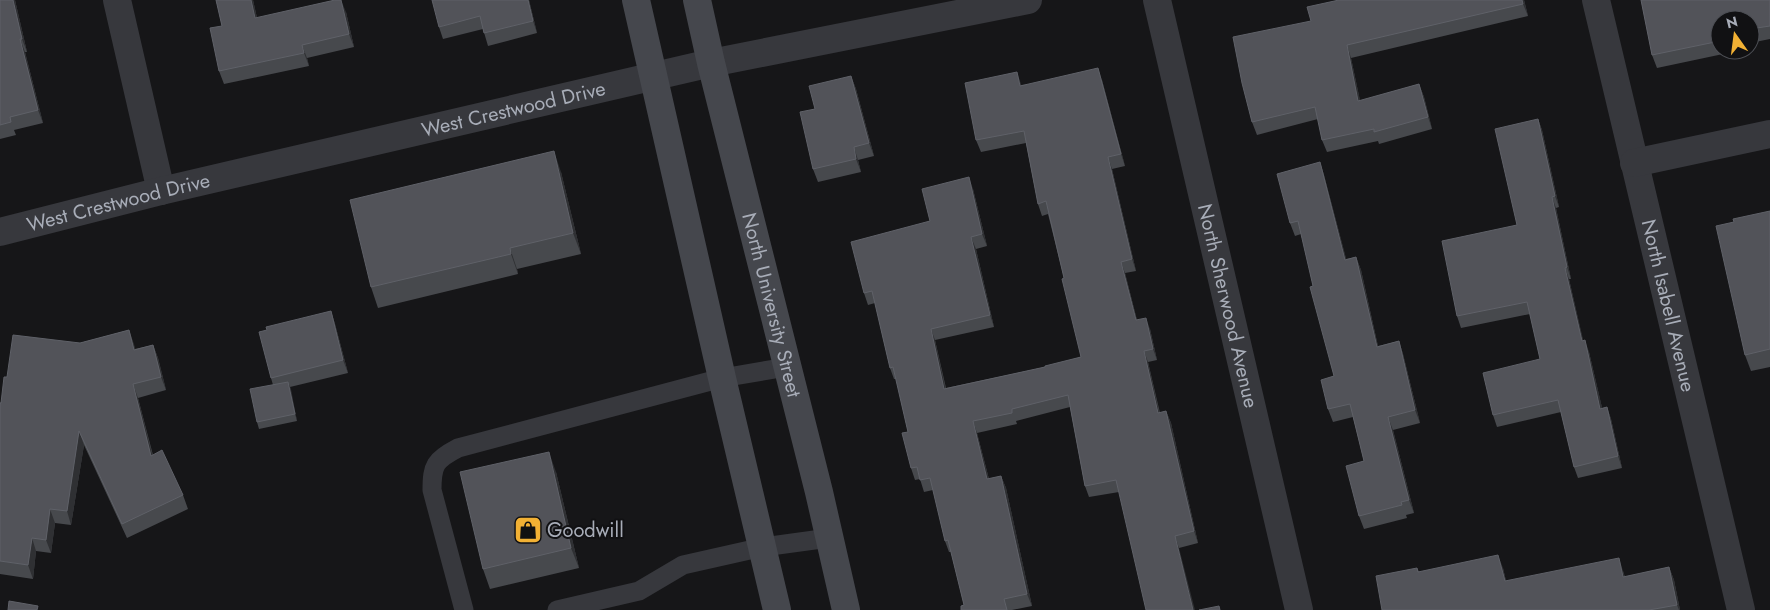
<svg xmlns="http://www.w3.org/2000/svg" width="1770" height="610" font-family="Jost,sans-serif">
<rect width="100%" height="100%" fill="#161618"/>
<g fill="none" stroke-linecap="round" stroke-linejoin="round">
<path stroke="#37383d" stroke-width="19" d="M 464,610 L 432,490 C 432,465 435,460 458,448 L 722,378 L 787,367
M 557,610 L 639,591 L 683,565 L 763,547 L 829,538"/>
<g stroke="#37383d" stroke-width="28">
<path d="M 117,0 L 161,191"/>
<path id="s1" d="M 1157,0 L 1299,610"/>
<path id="s2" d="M 1596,0 L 1741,610"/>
<path d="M 1634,163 L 1770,134"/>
<path id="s3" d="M 0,232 L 161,191 L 711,63 L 1028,0"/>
</g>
<g stroke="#45474d" stroke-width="28">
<path d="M 636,0 L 722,378 L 777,610"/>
<path id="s4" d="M 697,0 L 711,63 L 819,492 L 846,610"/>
</g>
</g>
<path fill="#47494d" d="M 0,0 L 15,0 L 27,52 L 25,52 L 43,123 L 14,130 L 16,135 L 0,139 Z
M 216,0 L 253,0 L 257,18 L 346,12 L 354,47 L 307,58 L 309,66 L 224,84 L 219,71 L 222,26 Z
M 529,0 L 537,33 L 488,46 L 483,29 L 443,39 L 439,27 Z
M 1339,0 L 1524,0 L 1528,16 L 1351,58 L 1360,101 L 1419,84 L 1424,97 L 1432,129 L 1379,144 L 1378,141 L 1327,152 L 1322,140 L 1318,119 L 1257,135 L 1252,122 Z
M 1641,0 L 1770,0 L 1770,39 L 1750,43 L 1750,20 L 1720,20 L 1720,50 L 1742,50 L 1657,68 L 1652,55 Z
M 851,76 L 856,89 L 874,156 L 858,160 L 861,172 L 818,182 L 813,169 L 815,109 Z
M 1102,80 L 1125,166 L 1112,169 L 1136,271 L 1125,273 L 1137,320 L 1150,329 L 1157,360 L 1148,362 L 1160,413 L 1166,411 L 1171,423 L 1198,543 L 1179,548 L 1119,492 L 1089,497 L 1085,486 L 1070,407 L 1016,421 L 1017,424 L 977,433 L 989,479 L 1001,476 L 1006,488 L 1032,606 L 1012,610 L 961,610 L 964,605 L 951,552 L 949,552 L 945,541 L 933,490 L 924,492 L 920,479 L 915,480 L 911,468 L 908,432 L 896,379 L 894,379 L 890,368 L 875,303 L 868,305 L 864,293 L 930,221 L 973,189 L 987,246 L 976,249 L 994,327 L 935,340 L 946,388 L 1045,367 L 1081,357 L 1064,278 L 1048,214 L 1042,216 L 1038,204 L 1026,143 L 981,152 L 976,140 L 1021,85 Z
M 1538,119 L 1542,130 L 1559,207 L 1556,208 L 1571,279 L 1569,279 L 1583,341 L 1589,352 L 1602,408 L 1607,407 L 1611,419 L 1622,468 L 1578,478 L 1574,467 L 1561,412 L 1497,427 L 1493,415 L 1540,359 L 1530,314 L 1461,328 L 1457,316 L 1517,225 Z
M 1320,162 L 1324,175 L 1346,259 L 1356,257 L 1361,270 L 1378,346 L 1399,341 L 1403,354 L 1420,423 L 1393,430 L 1414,513 L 1406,515 L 1407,518 L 1364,529 L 1359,516 L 1364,461 L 1353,417 L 1333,422 L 1328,409 L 1334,376 L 1301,234 L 1295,236 L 1290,223 Z
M 561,172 L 581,254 L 517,269 L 518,274 L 378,308 L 371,287 Z
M 1770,211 L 1770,367 L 1751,371 L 1745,355 L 1734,222 Z
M 331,311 L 335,324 L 348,373 L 290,387 L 297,421 L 259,429 L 257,422 L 273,385 L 271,378 Z
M 129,330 L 135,349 L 153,345 L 158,358 L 166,390 L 138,398 L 153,455 L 183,495 L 188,509 L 127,538 L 84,445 L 71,525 L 55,523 L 51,553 L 36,551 L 33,579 L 0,574 L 0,403 L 80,343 Z
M 556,472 L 579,568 L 490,589 L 483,569 Z
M 1669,567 L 1674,580 L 1680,610 L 1382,610 L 1417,568 L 1419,572 L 1503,568 L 1506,581 L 1623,571 L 1625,577 Z"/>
<path fill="#2f3033" d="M 13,0 L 15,0 L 27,52 L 22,39 Z
M 251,0 L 253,0 L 260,31 L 255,18 Z
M 341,0 L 346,12 L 354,47 L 349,34 Z
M 528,0 L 529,0 L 537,33 L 533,21 Z
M 1522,0 L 1524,0 L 1528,16 L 1523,4 Z
M 20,39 L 25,52 L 43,123 L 38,110 Z
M 302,45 L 307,58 L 309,66 L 304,53 Z
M 1347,45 L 1351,58 L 1363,114 L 1358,101 Z
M 1098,68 L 1102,80 L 1125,166 L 1121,154 Z
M 1017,72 L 1021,84 L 1024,97 L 1020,86 Z
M 851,76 L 856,89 L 874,156 L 869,143 Z
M 1419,84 L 1424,97 L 1432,129 L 1428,117 Z
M 1538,119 L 1542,130 L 1559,207 L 1555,196 Z
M 854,147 L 858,160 L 861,172 L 856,159 Z
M 554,151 L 561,172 L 581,254 L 573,233 Z
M 1108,157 L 1112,169 L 1136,271 L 1132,259 Z
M 1320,162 L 1324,175 L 1350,273 L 1345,260 Z
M 969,177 L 973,189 L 987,246 L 982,234 Z
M 1552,197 L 1556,208 L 1571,279 L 1567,267 Z
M 971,237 L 976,249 L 994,327 L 990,315 Z
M 510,248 L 517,269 L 518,274 L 511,254 Z
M 1356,257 L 1361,270 L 1381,360 L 1377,347 Z
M 1121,262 L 1125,273 L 1140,332 L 1136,320 Z
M 1565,268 L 1569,279 L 1586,352 L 1582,341 Z
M 331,311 L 335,324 L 348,373 L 343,360 Z
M 1146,318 L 1150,329 L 1157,360 L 1153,349 Z
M 931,329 L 935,340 L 948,400 L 944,389 Z
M 129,330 L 134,344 L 139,363 L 134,350 Z
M 1585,340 L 1589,352 L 1605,420 L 1600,409 Z
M 1399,341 L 1403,354 L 1420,423 L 1415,410 Z
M 153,345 L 158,358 L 166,390 L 161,377 Z
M 1144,351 L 1148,362 L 1162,425 L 1158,413 Z
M 288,382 L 291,389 L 297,421 L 295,414 Z
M 133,384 L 138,398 L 156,469 L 151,456 Z
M 1607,407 L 1611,419 L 1622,468 L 1618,456 Z
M 1166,411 L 1171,423 L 1198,543 L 1194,531 Z
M 1388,417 L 1393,430 L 1414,513 L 1409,500 Z
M 973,421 L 977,433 L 992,491 L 987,479 Z
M 79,431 L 84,445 L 71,525 L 67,511 Z
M 549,452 L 556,472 L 579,568 L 571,548 Z
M 1001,476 L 1006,488 L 1032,606 L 1027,594 Z
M 50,509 L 55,523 L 51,553 L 46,540 Z
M 1175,536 L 1179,548 L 1195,610 L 1193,610 Z
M 32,538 L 36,551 L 33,579 L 28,565 Z
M 1498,555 L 1503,568 L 1509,594 L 1505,581 Z
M 1619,558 L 1623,571 L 1628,590 L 1623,577 Z
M 1669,567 L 1674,580 L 1680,610 L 1679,610 L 1677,605 Z"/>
<path fill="#525359" stroke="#5f6168" d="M 0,0 L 13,0 L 22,39 L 20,39 L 38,110 L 10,117 L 11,122 L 0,125 Z
M 216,0 L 251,0 L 255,18 L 335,0 L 341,0 L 349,34 L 302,45 L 304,53 L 219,71 L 210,28 L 222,26 Z
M 432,0 L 528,0 L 533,21 L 484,33 L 480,16 L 439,27 Z
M 1339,0 L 1522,0 L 1523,4 L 1347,45 L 1358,101 L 1419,84 L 1428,117 L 1374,132 L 1374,129 L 1322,140 L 1315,107 L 1252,122 L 1242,83 L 1233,37 L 1311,21 L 1307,7 Z
M 1641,0 L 1770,0 L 1770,26 L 1750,29 L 1750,20 L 1720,20 L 1720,41 L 1652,55 Z
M 1098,68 L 1121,154 L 1108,157 L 1132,259 L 1121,262 L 1136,320 L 1146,318 L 1153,349 L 1144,351 L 1158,413 L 1166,411 L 1194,531 L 1175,536 L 1193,610 L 1146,610 L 1116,480 L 1085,486 L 1068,395 L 1012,409 L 1012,413 L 973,421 L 987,479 L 1001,476 L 1027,594 L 1004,599 L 1007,610 L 961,610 L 961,606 L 964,605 L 948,540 L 945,541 L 930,478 L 920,480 L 917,467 L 911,468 L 902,433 L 908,432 L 893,367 L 890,368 L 872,291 L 864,293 L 851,242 L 930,221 L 922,189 L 969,177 L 982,234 L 971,237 L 990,315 L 931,329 L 944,389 L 1045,367 L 1045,366 L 1081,357 L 1062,279 L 1064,278 L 1046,201 L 1038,204 L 1024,131 L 976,140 L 965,83 L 1017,72 L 1020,86 Z
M 851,76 L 869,143 L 854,147 L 856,159 L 813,169 L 800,112 L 815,109 L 809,86 Z
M 1538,119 L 1555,196 L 1552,197 L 1567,267 L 1565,268 L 1582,341 L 1585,340 L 1600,409 L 1607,407 L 1618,456 L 1574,467 L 1558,400 L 1493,415 L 1483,373 L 1540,359 L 1527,302 L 1457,316 L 1442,241 L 1517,225 L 1495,129 Z
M 554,151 L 573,233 L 510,248 L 511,254 L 371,287 L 350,200 Z
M 1320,162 L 1345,260 L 1356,257 L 1377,347 L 1399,341 L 1415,410 L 1388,417 L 1409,500 L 1401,502 L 1402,505 L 1359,516 L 1346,466 L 1364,461 L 1350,404 L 1328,409 L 1321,380 L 1334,376 L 1310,287 L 1313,286 L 1298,221 L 1290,223 L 1277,174 Z
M 1770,211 L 1770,349 L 1745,355 L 1716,226 L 1734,222 L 1733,219 Z
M 331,311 L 343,360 L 271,378 L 259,332 L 267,330 L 266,327 Z
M 129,330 L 134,350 L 153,345 L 161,377 L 133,384 L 151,456 L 162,450 L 183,495 L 122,524 L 79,431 L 67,511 L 50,509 L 46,540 L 32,538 L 28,565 L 0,561 L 0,403 L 1,403 L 4,377 L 7,377 L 13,335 L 80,343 Z
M 288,382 L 295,414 L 257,422 L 250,389 Z
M 549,452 L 571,548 L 483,569 L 460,472 Z
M 1498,555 L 1505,581 L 1619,558 L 1623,577 L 1669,567 L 1677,605 L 1649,610 L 1382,610 L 1376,576 L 1417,568 L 1418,572 Z
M 9,601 L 38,606 L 37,610 L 8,610 Z
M 1219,606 L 1220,610 L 1199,610 Z"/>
<defs>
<g id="shop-square" transform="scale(1.4375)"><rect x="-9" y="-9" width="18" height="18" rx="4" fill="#f2b134" stroke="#111113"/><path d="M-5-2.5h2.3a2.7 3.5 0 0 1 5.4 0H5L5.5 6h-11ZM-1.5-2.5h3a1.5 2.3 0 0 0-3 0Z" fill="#111"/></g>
</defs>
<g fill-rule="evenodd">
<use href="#shop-square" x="528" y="530"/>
</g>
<g text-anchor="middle" stroke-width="4" stroke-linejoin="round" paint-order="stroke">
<g font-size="20" fill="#a8adb8" stroke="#111113">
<text dy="7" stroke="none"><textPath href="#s3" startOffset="528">West Crestwood Drive</textPath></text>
<text dy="7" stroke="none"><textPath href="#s3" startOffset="122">West Crestwood Drive</textPath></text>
<text dy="7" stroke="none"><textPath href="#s4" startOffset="314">North University Street</textPath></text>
<text dy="7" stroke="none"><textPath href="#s1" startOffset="314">North Sherwood Avenue</textPath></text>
<text dy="7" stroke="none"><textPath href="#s2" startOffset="314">North Isabell Avenue</textPath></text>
</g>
<g font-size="20" fill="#a8adb8" stroke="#111113" text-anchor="start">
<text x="547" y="537">Goodwill</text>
</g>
</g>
<g transform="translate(1735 35) rotate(346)"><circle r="24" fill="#111113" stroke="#4d4f55"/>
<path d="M0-4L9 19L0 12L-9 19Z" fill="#f2b134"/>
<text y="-8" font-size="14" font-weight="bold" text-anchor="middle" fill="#a8adb8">N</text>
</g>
</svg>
